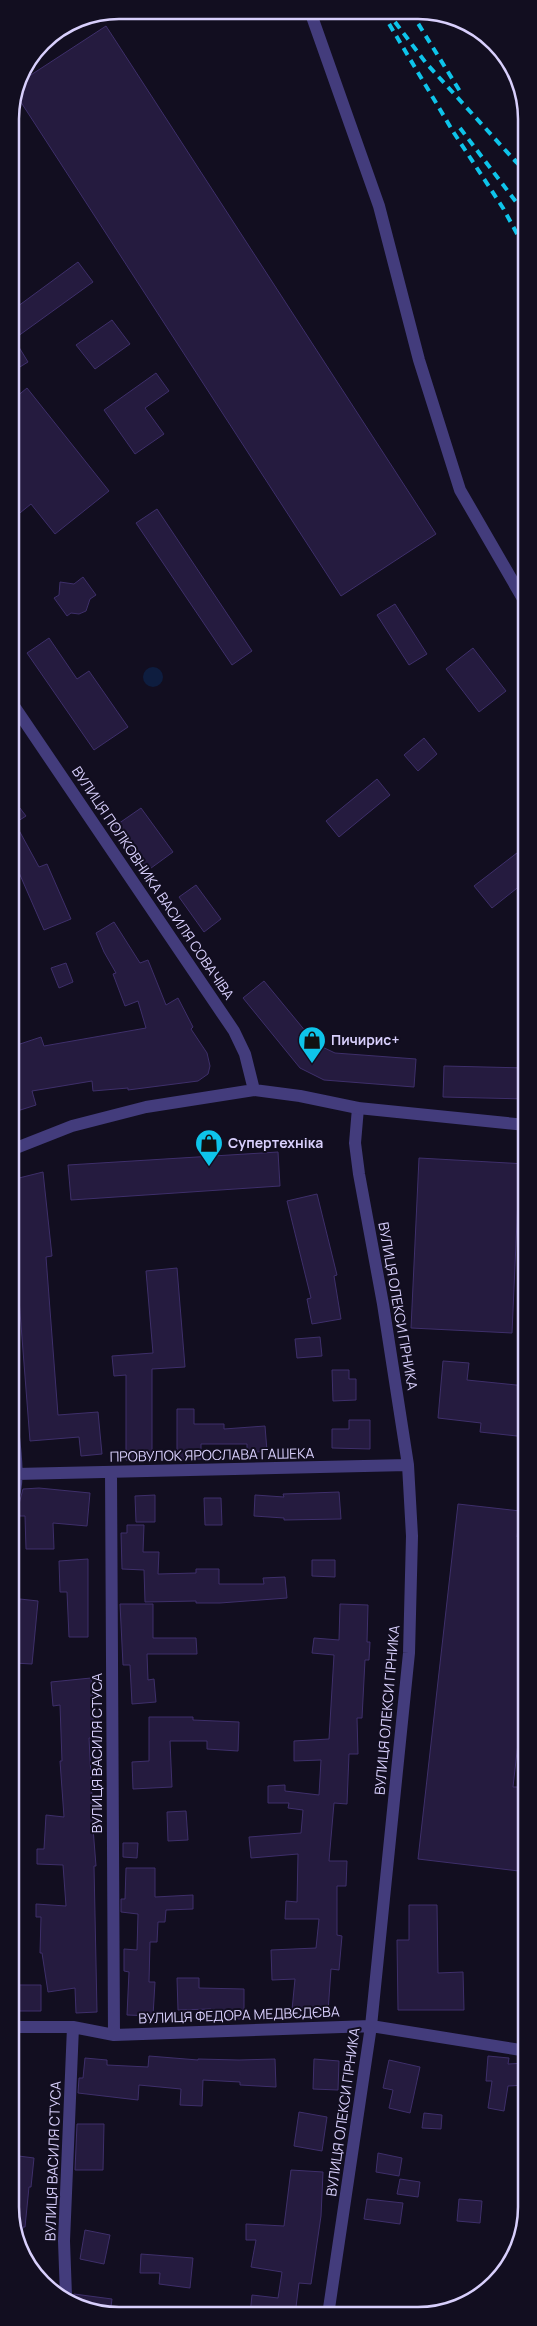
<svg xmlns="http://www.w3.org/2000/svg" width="537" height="2326" font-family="Manrope,sans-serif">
<rect width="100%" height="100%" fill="#120e20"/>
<path fill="#0e1d3f" d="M143 677a10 10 0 1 1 20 0a10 10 0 1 1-20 0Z"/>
<path fill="#251b3f" stroke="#3e2f6a" d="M 106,26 L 436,534 L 341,596 L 15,93 L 17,84 Z
M 78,262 L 93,282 L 14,339 L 28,362 L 10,373 L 10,312 Z
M 112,320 L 130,344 L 95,369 L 76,345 Z
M 156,373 L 169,391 L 145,408 L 164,434 L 135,454 L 104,410 Z
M 27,388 L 109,491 L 55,534 L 31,504 L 10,521 L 10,402 Z
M 157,509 L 252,651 L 232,665 L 136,523 Z
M 83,577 L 96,595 L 90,599 L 86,611 L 79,614 L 71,613 L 67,616 L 54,598 L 59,595 L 60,582 L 74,584 Z
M 395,604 L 427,654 L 409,665 L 377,615 Z
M 49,638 L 77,679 L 89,671 L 128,727 L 94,750 L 27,653 Z
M 473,648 L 506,691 L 479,712 L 446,669 Z
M 424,738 L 437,754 L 418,771 L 404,755 Z
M 377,779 L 390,795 L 339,837 L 326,821 Z
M 10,795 L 26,816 L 15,823 L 39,867 L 47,864 L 71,919 L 44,930 L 10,852 Z
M 141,808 L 173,852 L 147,871 L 115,826 Z
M 526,846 L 526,881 L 492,908 L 474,886 Z
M 196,885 L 221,919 L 204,932 L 179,897 Z
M 114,922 L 140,963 L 148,960 L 166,1005 L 178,998 L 193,1027 L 191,1029 L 207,1053 L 210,1066 L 208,1074 L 198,1081 L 128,1090 L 128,1088 L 93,1091 L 92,1081 L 32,1091 L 36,1105 L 11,1113 L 11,1047 L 41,1037 L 44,1046 L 146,1028 L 138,1001 L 125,1006 L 113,974 L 116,973 L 104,952 L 96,933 Z
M 66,963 L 73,982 L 59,988 L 51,968 Z
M 264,981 L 316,1044 L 335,1053 L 416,1059 L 414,1087 L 324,1080 L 300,1068 L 243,998 Z
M 444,1066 L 526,1068 L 526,1099 L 443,1097 Z
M 278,1152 L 280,1186 L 71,1200 L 68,1165 Z
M 419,1158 L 526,1164 L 526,1198 L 518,1198 L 512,1333 L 411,1328 Z
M 43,1172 L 52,1256 L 46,1257 L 58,1415 L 98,1412 L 102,1454 L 81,1456 L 79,1437 L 30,1441 L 16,1260 L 11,1216 L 11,1191 L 19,1178 Z
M 317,1194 L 337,1275 L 334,1276 L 341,1319 L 312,1324 L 307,1299 L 311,1298 L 287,1201 Z
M 177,1268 L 185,1367 L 152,1369 L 152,1460 L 126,1460 L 126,1375 L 114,1376 L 112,1356 L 153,1353 L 146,1271 Z
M 320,1337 L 322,1356 L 297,1358 L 295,1339 Z
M 443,1361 L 469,1363 L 467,1380 L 526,1386 L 526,1437 L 480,1432 L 481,1423 L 438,1418 Z
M 332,1370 L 349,1370 L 349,1379 L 356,1379 L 356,1400 L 333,1401 Z
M 177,1409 L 194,1409 L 194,1424 L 224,1424 L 224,1429 L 265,1426 L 267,1451 L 247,1453 L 247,1444 L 201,1444 L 201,1459 L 177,1459 Z
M 349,1420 L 370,1420 L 370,1449 L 332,1448 L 332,1429 L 349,1429 Z
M 39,1488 L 90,1493 L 87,1526 L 53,1523 L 54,1549 L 26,1549 L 25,1516 L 19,1516 L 19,1504 L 23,1489 Z
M 339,1492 L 341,1519 L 284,1520 L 284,1518 L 254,1516 L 255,1495 L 284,1497 L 283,1494 Z
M 155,1495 L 155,1522 L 136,1522 L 135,1496 Z
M 204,1498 L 221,1498 L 222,1525 L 205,1525 Z
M 458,1504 L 520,1511 L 517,1537 L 527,1538 L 527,1664 L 513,1787 L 527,1787 L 527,1872 L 418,1859 Z
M 127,1525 L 144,1525 L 143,1552 L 159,1552 L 158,1574 L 196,1573 L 196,1569 L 219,1569 L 219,1584 L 264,1584 L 263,1578 L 285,1577 L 287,1598 L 220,1603 L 196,1603 L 196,1601 L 145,1602 L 144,1570 L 122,1569 L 121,1533 L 127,1533 Z
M 88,1559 L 88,1637 L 69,1637 L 67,1592 L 60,1592 L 59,1561 Z
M 312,1560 L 335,1560 L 335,1577 L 312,1576 Z
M 20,1599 L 38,1601 L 32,1664 L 14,1663 Z
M 120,1604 L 153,1604 L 153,1638 L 196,1638 L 197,1654 L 147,1654 L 148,1680 L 154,1679 L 156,1702 L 132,1704 L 130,1665 L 123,1665 Z
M 340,1604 L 368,1605 L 367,1642 L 370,1642 L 369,1660 L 365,1660 L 362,1718 L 357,1718 L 358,1754 L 349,1754 L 347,1804 L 334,1803 L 329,1861 L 347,1861 L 346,1886 L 337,1886 L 337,1935 L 342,1936 L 339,1970 L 331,1969 L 328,2012 L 292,2010 L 295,1979 L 272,1980 L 271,1950 L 316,1948 L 319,1919 L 285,1919 L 286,1901 L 297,1902 L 298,1854 L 251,1858 L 249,1837 L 301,1833 L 303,1810 L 288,1808 L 289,1803 L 268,1803 L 268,1786 L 285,1785 L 285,1791 L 319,1795 L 321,1760 L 294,1761 L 294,1741 L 329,1739 L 334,1655 L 312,1653 L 314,1638 L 339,1640 Z
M 91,1678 L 93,1702 L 93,1738 L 89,1738 L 92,1797 L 94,1797 L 93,1828 L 96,1866 L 94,1866 L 97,2012 L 76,2013 L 75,1988 L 48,1992 L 42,1953 L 40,1953 L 41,1917 L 36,1917 L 36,1904 L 66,1906 L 63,1865 L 37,1864 L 37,1849 L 44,1849 L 46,1815 L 64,1817 L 60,1761 L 62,1761 L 60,1705 L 53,1706 L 51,1682 Z
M 149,1717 L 193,1717 L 193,1720 L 239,1722 L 238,1751 L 207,1749 L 207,1741 L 170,1741 L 172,1787 L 133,1789 L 132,1762 L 149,1761 Z
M 186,1811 L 188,1840 L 168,1841 L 167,1812 Z
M 123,1843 L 138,1843 L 137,1858 L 123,1857 Z
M 126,1868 L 155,1868 L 155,1897 L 193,1895 L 193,1909 L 166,1910 L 165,1922 L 158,1922 L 157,1942 L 150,1942 L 149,1982 L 155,1982 L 153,2016 L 127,2015 L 129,1972 L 124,1971 L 124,1949 L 137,1950 L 138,1914 L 121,1912 L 121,1899 L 125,1899 Z
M 409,1905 L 437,1905 L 438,1973 L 463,1972 L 464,2010 L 398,2010 L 397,1940 L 409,1940 Z
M 177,1978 L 199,1978 L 199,1988 L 244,1989 L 244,2019 L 210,2018 L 211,2009 L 178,2010 Z
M 14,1985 L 41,1985 L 41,2011 L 14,2011 Z
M 149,2056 L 198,2060 L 198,2059 L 239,2060 L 275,2059 L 276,2087 L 240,2085 L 240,2082 L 203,2080 L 202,2106 L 180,2105 L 181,2089 L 139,2085 L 138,2100 L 78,2093 L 79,2078 L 83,2078 L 85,2058 L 107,2060 L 107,2065 L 148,2067 Z
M 488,2056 L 509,2058 L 508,2064 L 527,2063 L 527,2085 L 508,2086 L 504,2111 L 488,2108 L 492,2081 L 486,2081 Z
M 314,2059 L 339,2061 L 338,2090 L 313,2089 Z
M 389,2060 L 420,2067 L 410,2113 L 389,2108 L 393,2090 L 383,2088 Z
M 299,2112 L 327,2117 L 322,2151 L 294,2146 Z
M 424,2113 L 442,2115 L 441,2129 L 422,2128 Z
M 77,2124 L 104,2124 L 103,2170 L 75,2170 Z
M 378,2153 L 402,2158 L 399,2176 L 376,2172 Z
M 11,2155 L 34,2158 L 31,2187 L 29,2187 L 25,2227 L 23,2227 L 20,2242 L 11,2222 Z
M 291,2170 L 323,2172 L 321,2216 L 311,2284 L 299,2283 L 295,2315 L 250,2314 L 252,2295 L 278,2298 L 282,2272 L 251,2267 L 256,2240 L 246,2240 L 246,2224 L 284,2226 Z
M 400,2179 L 420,2182 L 418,2197 L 397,2194 Z
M 367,2199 L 403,2203 L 400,2224 L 364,2219 Z
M 459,2199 L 482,2201 L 480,2223 L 457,2221 Z
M 85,2230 L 110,2235 L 104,2264 L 80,2259 Z
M 141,2254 L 193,2258 L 190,2288 L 159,2284 L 160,2273 L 140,2273 Z
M 74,2294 L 112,2299 L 110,2314 L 97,2314 L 73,2300 Z"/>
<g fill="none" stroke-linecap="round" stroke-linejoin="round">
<path stroke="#433c7c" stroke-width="12" d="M 310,11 L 379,206 L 419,360 L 460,490 L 526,604
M 11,1407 C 12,1430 23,1483 11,1502
M 111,1472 L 114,2035
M 16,1474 L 408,1465
M 11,2027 L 73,2027 L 114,2035 L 371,2026 L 527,2051
M 66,2296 L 64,2241 L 73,2027
M 328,2315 L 371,2026 L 409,1653 L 412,1536 L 408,1465 L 383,1304 L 359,1174 L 355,1143 L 358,1108"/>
<path stroke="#433c7c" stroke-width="12" d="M 10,700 L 234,1031 L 245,1054 L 254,1090
M 11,1150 L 72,1126 L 146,1107 L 254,1090 L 300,1096 L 358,1108 L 526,1125"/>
<path stroke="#0ec4ea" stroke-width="4" stroke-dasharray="8 6" stroke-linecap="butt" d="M 382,12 L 454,133 L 503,208 L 526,250
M 411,12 L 461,93
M 395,22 L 426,63 L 517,163
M 460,128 L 526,215
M 514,159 L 526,173"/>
</g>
<defs>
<g id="shop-pin" transform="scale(1.4375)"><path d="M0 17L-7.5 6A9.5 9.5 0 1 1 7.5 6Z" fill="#0ec4ea" stroke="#120e20"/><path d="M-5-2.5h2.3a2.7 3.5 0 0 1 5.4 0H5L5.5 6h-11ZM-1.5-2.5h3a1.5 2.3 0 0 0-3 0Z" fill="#111"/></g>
</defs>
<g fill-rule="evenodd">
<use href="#shop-pin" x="312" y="1040"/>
<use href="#shop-pin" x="209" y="1143"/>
</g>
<g text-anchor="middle" stroke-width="4" stroke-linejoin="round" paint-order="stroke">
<g font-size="14" fill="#d8cffc" stroke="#120e20">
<text transform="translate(153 883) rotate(56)" y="5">ВУЛИЦЯ ПОЛКОВНИКА ВАСИЛЯ СОВАЧІВА</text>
<text transform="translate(398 1306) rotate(80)" y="5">ВУЛИЦЯ ОЛЕКСИ ГІРНИКА</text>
<text transform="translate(212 1455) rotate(-1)" y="5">ПРОВУЛОК ЯРОСЛАВА ГАШЕКА</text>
<text transform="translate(387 1710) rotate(-85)" y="5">ВУЛИЦЯ ОЛЕКСИ ГІРНИКА</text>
<text transform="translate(97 1753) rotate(-90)" y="5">ВУЛИЦЯ ВАСИЛЯ СТУСА</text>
<text transform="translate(239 2015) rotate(-2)" y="5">ВУЛИЦЯ ФЕДОРА МЕДВЄДЄВА</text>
<text transform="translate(343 2112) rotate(-82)" y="5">ВУЛИЦЯ ОЛЕКСИ ГІРНИКА</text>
<text transform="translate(53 2161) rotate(-88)" y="5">ВУЛИЦЯ ВАСИЛЯ СТУСА</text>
</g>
<g font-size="14" font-weight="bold" fill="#d8cffc" stroke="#120e20" text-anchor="start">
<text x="331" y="1045">Пичирис+</text>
<text x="228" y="1148">Супертехніка</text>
</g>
</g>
<path d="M0 0H537V2326H0ZM119 19H418A100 100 0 0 1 518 119V2207A100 100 0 0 1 418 2307H119A100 100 0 0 1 19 2207V119A100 100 0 0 1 119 19Z" fill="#120e20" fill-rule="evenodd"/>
<path fill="none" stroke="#d8cffc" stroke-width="2.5" d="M119 19H418A100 100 0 0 1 518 119V2207A100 100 0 0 1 418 2307H119A100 100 0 0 1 19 2207V119A100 100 0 0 1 119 19Z"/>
</svg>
